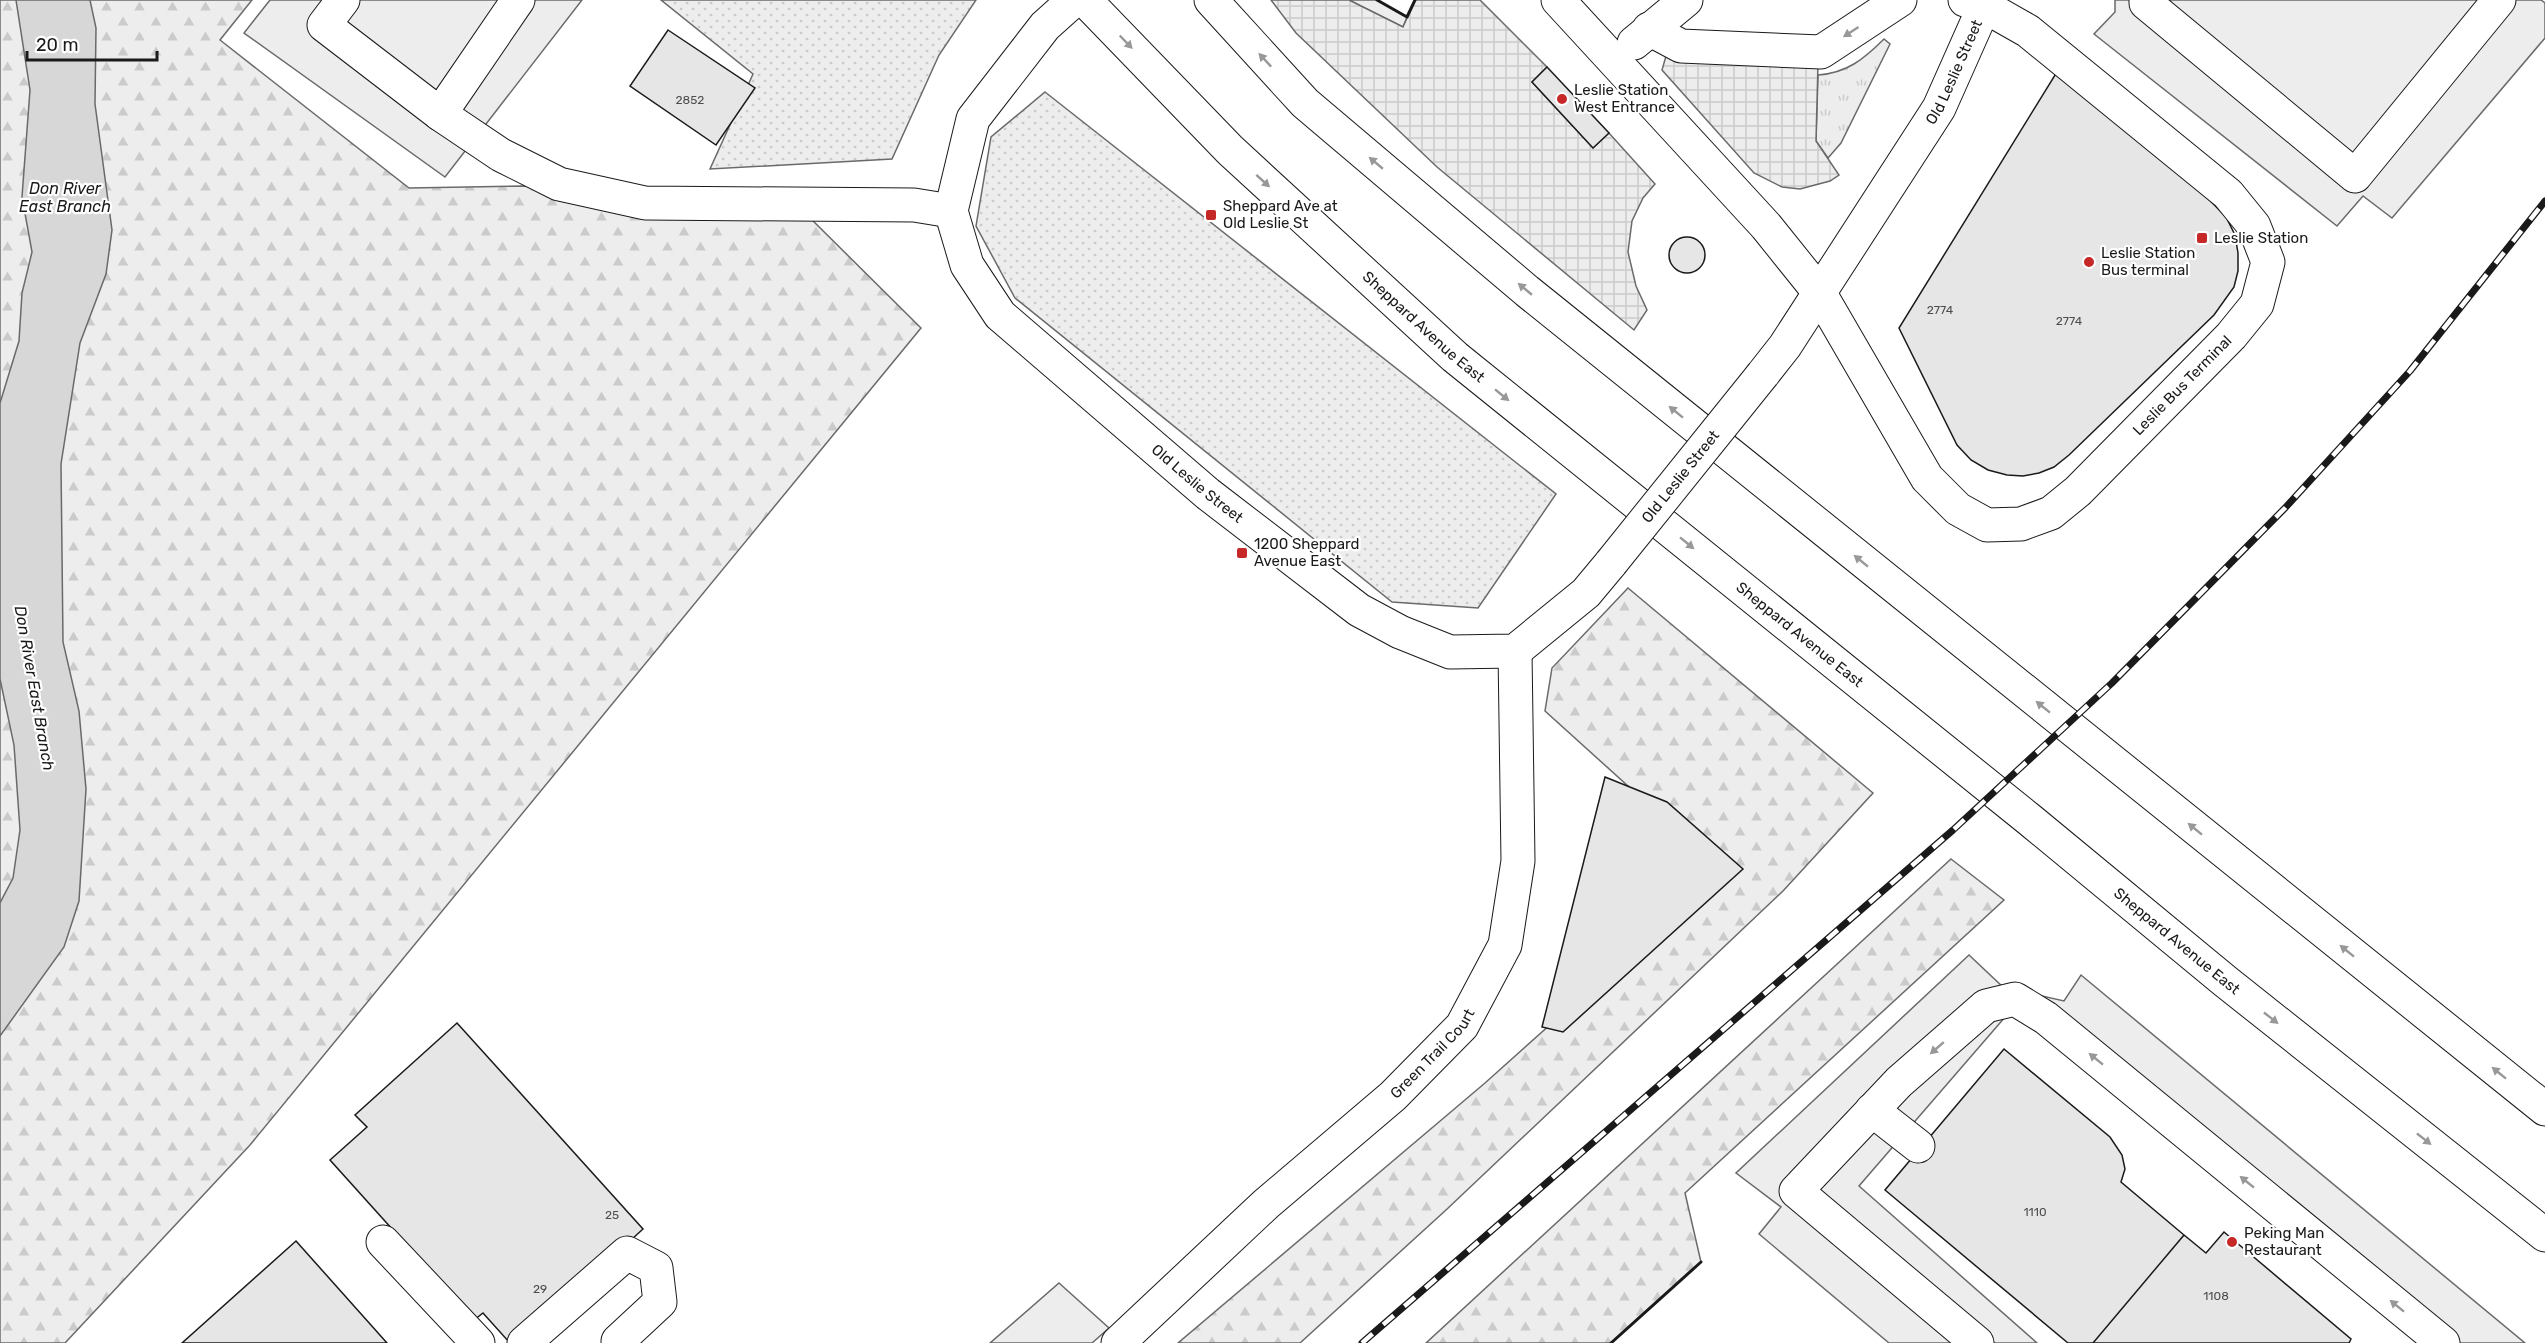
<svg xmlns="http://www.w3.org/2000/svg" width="2545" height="1343" font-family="Rubik,sans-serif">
<defs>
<pattern id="grass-tufts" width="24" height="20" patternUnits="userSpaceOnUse" patternTransform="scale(1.5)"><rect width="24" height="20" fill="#ededed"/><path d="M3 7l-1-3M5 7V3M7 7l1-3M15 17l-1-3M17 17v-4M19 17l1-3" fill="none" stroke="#cbcbcb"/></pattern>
<pattern id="forest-firs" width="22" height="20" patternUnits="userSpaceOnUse" patternTransform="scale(1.5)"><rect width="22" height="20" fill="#ededed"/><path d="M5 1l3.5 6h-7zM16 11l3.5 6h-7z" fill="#cbcbcb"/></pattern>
<pattern id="park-dots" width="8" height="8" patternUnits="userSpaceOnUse" patternTransform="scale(1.5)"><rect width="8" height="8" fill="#ededed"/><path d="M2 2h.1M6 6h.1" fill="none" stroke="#cbcbcb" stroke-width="1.8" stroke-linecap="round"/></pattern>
<pattern id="plaza-grid" width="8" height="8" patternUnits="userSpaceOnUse" patternTransform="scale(1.5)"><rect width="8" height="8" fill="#ededed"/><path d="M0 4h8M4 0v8" fill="none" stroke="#cbcbcb"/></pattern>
</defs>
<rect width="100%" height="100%" fill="#fff"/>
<path fill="url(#grass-tufts)" stroke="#6a6a6a" stroke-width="1.5" d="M 1884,39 L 1890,44 L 1841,143 L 1828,158 L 1816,141 L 1818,75 C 1847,73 1864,59 1884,39 Z"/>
<path fill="url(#forest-firs)" stroke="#6a6a6a" stroke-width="1.5" d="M 0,0 L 252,0 L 220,40 L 409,188 L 523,186 L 803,211 L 921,328 L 250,1145 L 65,1343 L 0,1343 Z
M 1628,588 L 1873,793 L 1783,891 L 1446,1210 L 1300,1343 L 1178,1343 L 1485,1083 L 1722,871 L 1545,711 L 1552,668 Z
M 1951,859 L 2004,900 L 1685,1193 L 1701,1262 L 1611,1343 L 1426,1343 Z"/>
<path fill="url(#park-dots)" stroke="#6a6a6a" stroke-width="1.5" d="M 661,0 L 976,0 L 939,55 L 892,159 L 710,169 L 753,74 Z
M 1045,92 L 1556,494 L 1478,608 L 1392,602 L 1015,298 L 976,226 L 991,137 Z"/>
<path fill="#ededed" stroke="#6a6a6a" stroke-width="1.5" d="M 270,0 L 582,0 L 445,177 L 244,33 Z
M 1349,0 L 1377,0 L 1407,17 L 1403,27 Z
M 2115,0 L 2541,0 L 2545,3 L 2545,38 L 2392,218 L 2363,196 L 2337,226 L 2094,34 L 2115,12 Z
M 1969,955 L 2003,987 L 2064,1001 L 2081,975 L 2525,1343 L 2422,1343 L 2012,1009 L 1859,1186 L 2037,1343 L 1889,1343 L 1759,1234 L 1781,1207 L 1736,1173 Z
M 1059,1283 L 1109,1328 L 1092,1343 L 990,1343 Z"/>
<path fill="url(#plaza-grid)" stroke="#6a6a6a" stroke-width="1.5" d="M 1271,0 L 1349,0 L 1403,27 L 1415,0 L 1480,0 L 1547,67 L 1532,82 L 1593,148 L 1609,133 L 1655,184 L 1643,198 L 1632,221 L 1628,252 L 1636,286 L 1647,310 L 1634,330 L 1437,167 L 1296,33 Z
M 1666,56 L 1818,63 L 1816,141 L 1839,175 L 1830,181 L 1800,189 L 1782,187 L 1754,173 L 1662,70 Z"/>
<path fill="#d7d7d7" stroke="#6a6a6a" stroke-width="1.5" d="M 16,0 L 90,0 L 96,28 L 95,104 L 112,230 L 106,274 L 80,343 L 61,464 L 63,642 L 79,711 L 86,789 L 79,901 L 64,947 L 0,1036 L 0,903 L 13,878 L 20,830 L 14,745 L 0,679 L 0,403 L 19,341 L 22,293 L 32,252 L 22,197 L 30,90 Z"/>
<path fill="#e6e6e6" stroke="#1a1a1a" stroke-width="1.5" d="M 668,30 L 755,88 L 716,145 L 630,86 Z
M 2068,54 L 2226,217 L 2235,235 L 2238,253 L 2238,271 L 2234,287 L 2214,315 L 2069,455 L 2054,467 L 2039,473 L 2023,476 L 2007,475 L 1988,470 L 1971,460 L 1957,445 L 1899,328 Z
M 1547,67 L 1609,133 L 1593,148 L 1532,82 Z
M1669 255a18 18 0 1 1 36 0a18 18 0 1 1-36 0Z
M 1605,777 L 1667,802 L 1743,869 L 1563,1032 L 1542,1027 Z
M 457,1023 L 643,1229 L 518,1343 L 510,1343 L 483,1313 L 474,1320 L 330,1160 L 367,1127 L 355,1115 Z
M 2004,1049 L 2110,1137 L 2122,1155 L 2125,1169 L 2121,1182 L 2184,1235 L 2093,1343 L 2068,1343 L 1885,1190 Z
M 2224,1232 L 2351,1339 L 2349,1343 L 2093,1343 L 2184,1235 L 2206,1253 Z
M 296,1241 L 387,1343 L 182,1343 Z"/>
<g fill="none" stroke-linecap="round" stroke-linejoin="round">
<g stroke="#1a1a1a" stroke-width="35">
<g id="minor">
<path d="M 343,0 L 324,25 L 440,114 L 501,155 L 559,184 L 645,203 L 914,205 L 951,211"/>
<path id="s1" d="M 1074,0 L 1045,26 L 973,119 L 951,211 L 967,265 L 1000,315 L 1208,494 L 1359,610 L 1400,632 L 1450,652 L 1515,651 L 1586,593 L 1611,563"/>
<path id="s2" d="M 1558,0 L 1766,226 L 1819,292 L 1927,478 L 1958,509 L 1987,525 L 2021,524 L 2051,513 L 2078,491 L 2231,336 L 2257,304 L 2268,262 L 2254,226 L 2228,194 L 2028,31 L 1984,6 L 1965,0"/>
<path d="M 2146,0 L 2146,3 L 2355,176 L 2499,0"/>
<path d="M 1649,29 L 1681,46 L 1821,52 L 1900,0"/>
<path d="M 1634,43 L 1686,0"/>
<path d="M 440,114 L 518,0"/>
<path id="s3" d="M 1763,374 L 1785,346 L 1939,108 L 1987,0"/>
<path d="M 1872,1110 L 1918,1146"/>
<path d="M 383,1242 L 478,1343"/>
<path d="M 524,1343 L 627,1253 L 656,1268 L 660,1302 L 618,1341"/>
<path id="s4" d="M 1118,1343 L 1266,1204 L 1393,1096 L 1462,1026 L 1505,945 L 1518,861 L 1515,651"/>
<path d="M 1977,1343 L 1796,1191 L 1899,1082 L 1986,1006 L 2015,999 L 2046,1018 L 2443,1343"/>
</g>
</g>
<g stroke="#1a1a1a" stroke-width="35">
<g id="major">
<path id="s5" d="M 1085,0 L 1230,150 L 1455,357 L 2030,820 L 2225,981 L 2545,1235"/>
<path d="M 1211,0 L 1305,103 L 1527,291 L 2545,1109"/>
</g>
</g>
<use href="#minor" stroke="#fff" stroke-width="33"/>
<use href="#major" stroke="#fff" stroke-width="33"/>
<g stroke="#1a1a1a" stroke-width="7">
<path id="rail" d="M 1362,1343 L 1953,830 L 2112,683 L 2285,508 L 2410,371 L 2545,201"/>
</g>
<use href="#rail" stroke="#fff" stroke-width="4.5" stroke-dasharray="14" stroke-linecap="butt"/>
<g stroke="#1a1a1a" stroke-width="35" stroke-linecap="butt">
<g id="minor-bridge">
<path id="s6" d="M 1611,563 L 1763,374"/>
</g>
</g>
<use href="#minor-bridge" stroke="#fff" stroke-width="33"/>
<path stroke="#1a1a1a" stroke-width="3" d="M 1377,0 L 1407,17 L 1415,0
M 1611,1343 L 1701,1262"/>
</g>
<defs><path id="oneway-solid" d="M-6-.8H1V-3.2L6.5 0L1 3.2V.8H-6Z" transform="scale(1.5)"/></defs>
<g fill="#989898">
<use href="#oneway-solid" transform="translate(1851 32) rotate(147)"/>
<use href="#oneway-solid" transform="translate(1126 42) rotate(46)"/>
<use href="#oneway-solid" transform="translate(1265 60) rotate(-133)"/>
<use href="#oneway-solid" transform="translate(1376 163) rotate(-140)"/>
<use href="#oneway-solid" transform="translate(1263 181) rotate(42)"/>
<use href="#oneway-solid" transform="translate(1525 289) rotate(-140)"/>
<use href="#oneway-solid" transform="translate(1502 395) rotate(39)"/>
<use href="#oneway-solid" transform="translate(1676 412) rotate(-141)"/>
<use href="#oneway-solid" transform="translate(1687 543) rotate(39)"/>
<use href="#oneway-solid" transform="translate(1861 561) rotate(-141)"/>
<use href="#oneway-solid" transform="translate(2043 707) rotate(-141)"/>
<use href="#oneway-solid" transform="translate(2195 829) rotate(-141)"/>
<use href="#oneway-solid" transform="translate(2347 951) rotate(-141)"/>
<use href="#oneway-solid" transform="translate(2271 1018) rotate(38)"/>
<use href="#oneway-solid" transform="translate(1937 1048) rotate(139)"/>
<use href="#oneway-solid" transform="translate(2096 1059) rotate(-141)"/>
<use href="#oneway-solid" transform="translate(2499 1073) rotate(-141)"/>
<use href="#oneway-solid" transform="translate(2424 1139) rotate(38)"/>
<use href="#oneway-solid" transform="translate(2247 1182) rotate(-141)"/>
<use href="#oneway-solid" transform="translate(2397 1306) rotate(-141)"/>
</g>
<g fill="#c62828" stroke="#fff" stroke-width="2">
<circle cx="1562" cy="99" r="6"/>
<rect x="1205" y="209" width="12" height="12" rx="3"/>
<rect x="2196" y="232" width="12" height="12" rx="3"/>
<circle cx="2089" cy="262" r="6"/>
<rect x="1236" y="547" width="12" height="12" rx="3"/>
<circle cx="2232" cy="1242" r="6"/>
</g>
<g text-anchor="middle" stroke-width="4.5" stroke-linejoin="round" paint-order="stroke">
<g font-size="12" fill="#4d4d4d">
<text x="690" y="104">2852</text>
<text x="1940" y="314">2774</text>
<text x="2069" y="325">2774</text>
<text x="2035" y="1216">1110</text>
<text x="612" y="1219">25</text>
<text x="540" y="1293">29</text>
<text x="2216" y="1300">1108</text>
</g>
<g font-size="15" fill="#1a1a1a" stroke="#fff">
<text dy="5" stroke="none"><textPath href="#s3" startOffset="358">Old Leslie Street</textPath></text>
<text dy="5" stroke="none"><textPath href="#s5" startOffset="471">Sheppard Avenue East</textPath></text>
<text dy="5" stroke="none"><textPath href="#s2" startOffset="933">Leslie Bus Terminal</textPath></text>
<text dy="5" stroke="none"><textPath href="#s6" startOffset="111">Old Leslie Street</textPath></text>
<text dy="5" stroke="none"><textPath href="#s1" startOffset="627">Old Leslie Street</textPath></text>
<text dy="5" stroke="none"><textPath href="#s5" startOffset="957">Sheppard Avenue East</textPath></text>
<text dy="5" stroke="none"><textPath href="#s5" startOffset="1443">Sheppard Avenue East</textPath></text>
<text dy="5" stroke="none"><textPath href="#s4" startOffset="428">Green Trail Court</textPath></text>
</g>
<g font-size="15" fill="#1a1a1a" stroke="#fff" text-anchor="start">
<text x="1574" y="95">Leslie Station<tspan x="1574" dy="17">West Entrance</tspan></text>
<text x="1223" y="211">Sheppard Ave at<tspan x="1223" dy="17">Old Leslie St</tspan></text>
<text x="2214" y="243">Leslie Station</text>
<text x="2101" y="258">Leslie Station<tspan x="2101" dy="17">Bus terminal</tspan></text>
<text x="1254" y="549">1200 Sheppard<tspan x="1254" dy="17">Avenue East</tspan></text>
<text x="2244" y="1238">Peking Man<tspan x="2244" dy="17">Restaurant</tspan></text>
</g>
<g font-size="16" font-style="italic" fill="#1a1a1a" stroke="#fff">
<text x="65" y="194">Don River<tspan x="65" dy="18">East Branch</tspan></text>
<text transform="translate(35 688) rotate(80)" y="6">Don River East Branch</text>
</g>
</g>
<path d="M27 51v9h130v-9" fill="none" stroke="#1a1a1a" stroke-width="3"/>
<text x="36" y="51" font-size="18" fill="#1a1a1a" stroke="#ffffff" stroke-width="4.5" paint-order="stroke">20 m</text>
</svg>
